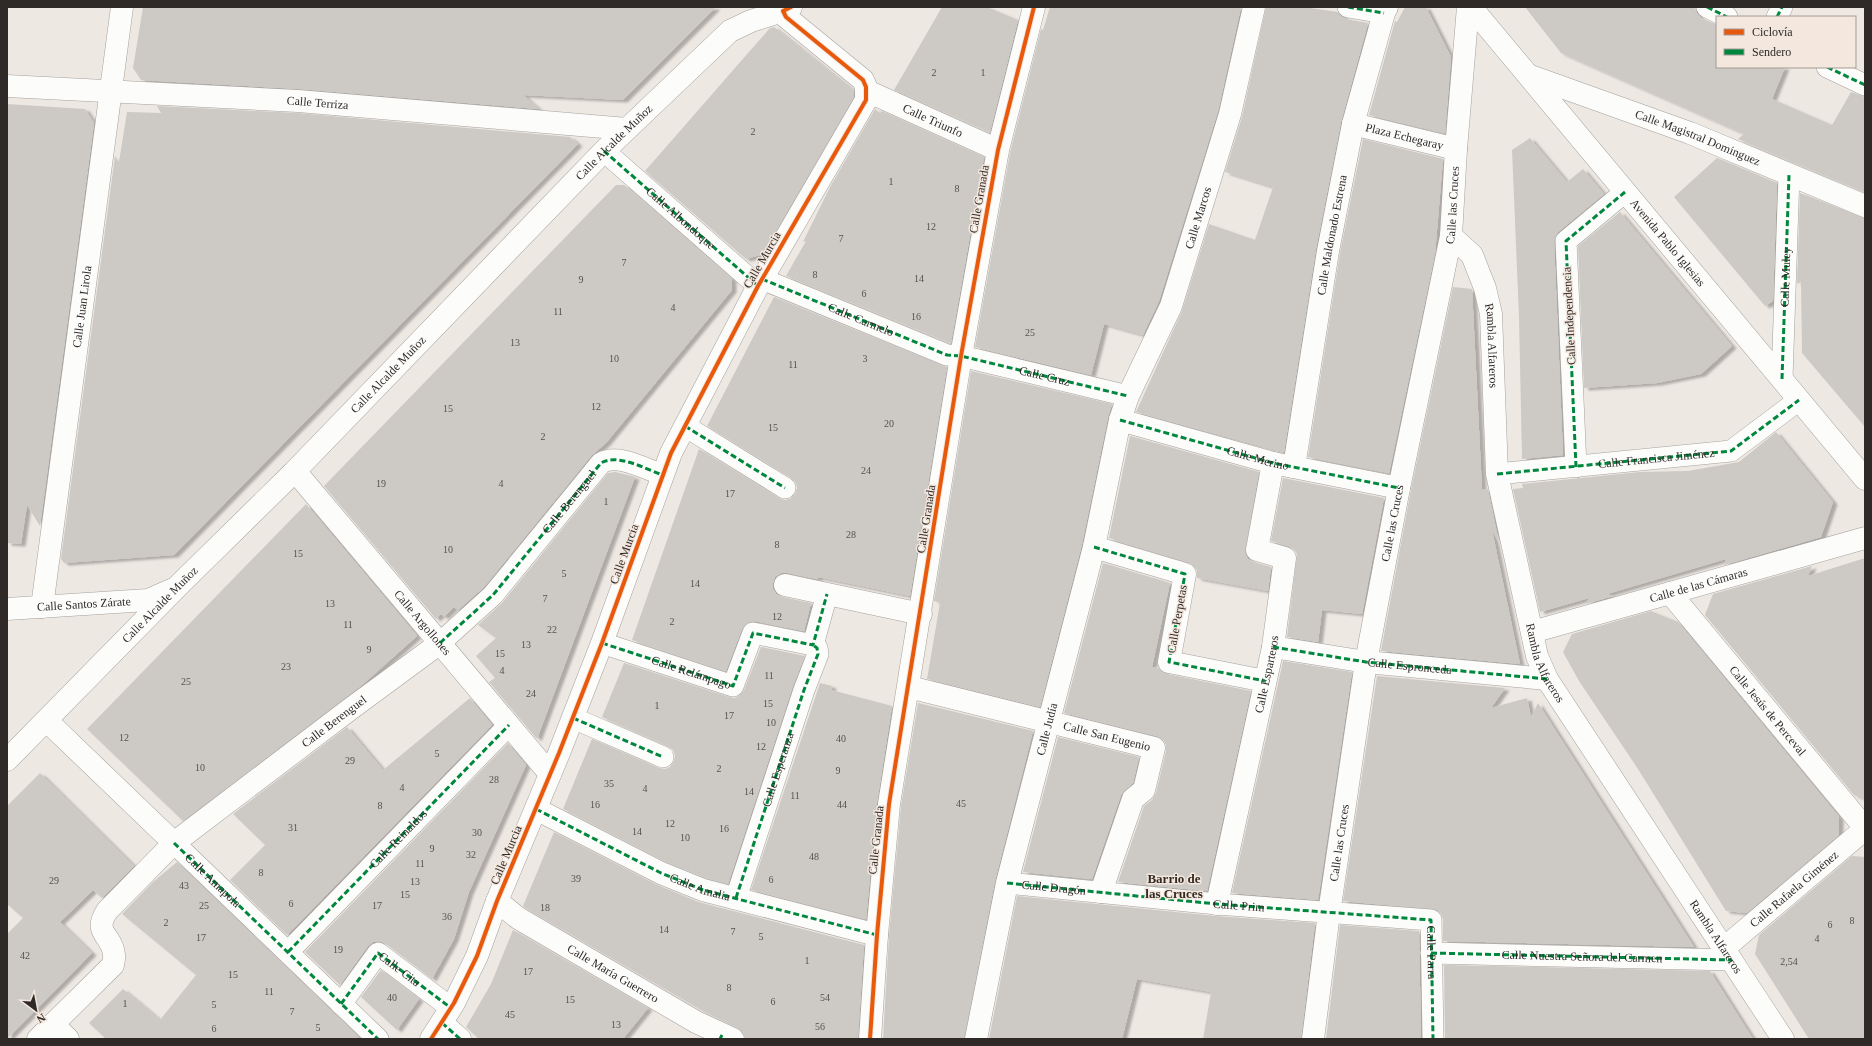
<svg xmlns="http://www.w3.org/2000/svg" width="1872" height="1046" font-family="Georgia,serif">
<defs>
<filter id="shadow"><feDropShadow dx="4.5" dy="2.5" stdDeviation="1" flood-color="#0004"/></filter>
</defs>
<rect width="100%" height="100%" fill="#eee8e3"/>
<path fill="#cdc9c5" filter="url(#shadow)" d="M 143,7 L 716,7 L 623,100 L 523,95 L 539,109 L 299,89 L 141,80 L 133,68 Z
M 942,7 L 987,7 L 1018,20 L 990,132 L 894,90 Z
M 1050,7 L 1241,7 L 1218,111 L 1159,301 L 1143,335 L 1104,324 L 1091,375 L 975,347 L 1010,153 L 1041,29 L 1043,30 Z
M 1266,7 L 1303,7 L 1338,12 L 1346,19 L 1368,23 L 1341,122 L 1316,249 L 1284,452 L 1136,412 L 1182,311 L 1209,224 L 1255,240 L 1273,187 L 1225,172 L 1242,117 Z
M 1405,7 L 1426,7 L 1451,57 L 1445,133 L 1369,115 L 1395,21 L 1397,22 Z
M 1525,7 L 1695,7 L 1697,13 L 1701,18 L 1717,25 L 1717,67 L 1785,67 L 1772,99 L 1832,125 L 1851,92 L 1865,97 L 1865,192 L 1738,139 L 1744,134 L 1561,53 Z
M 774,27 L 854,91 L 854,97 L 765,250 L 760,255 L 746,259 L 645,171 L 770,28 Z
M 7,104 L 85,109 L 94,123 L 40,526 L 27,505 L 21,544 L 7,543 Z
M 157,106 L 297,113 L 570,137 L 578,144 L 174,555 L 64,563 L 61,559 L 115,156 L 119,162 L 127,112 L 161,113 Z
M 875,109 L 880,113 L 882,111 L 984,157 L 951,343 L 786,276 L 806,241 L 803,242 L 830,187 Z
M 1530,138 L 1567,182 L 1583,169 L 1604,194 L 1558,232 L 1554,241 L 1563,455 L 1522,459 L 1519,317 L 1512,150 Z
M 1363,139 L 1443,159 L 1435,254 L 1389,473 L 1308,457 L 1340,253 Z
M 1717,158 L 1777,183 L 1773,301 L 1765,306 L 1674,197 Z
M 616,185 L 624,185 L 732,279 L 732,290 L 606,443 L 592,455 L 484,587 L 458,610 L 454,607 L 444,617 L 441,614 L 436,619 L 324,486 Z
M 1800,193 L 1865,218 L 1865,427 L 1802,353 L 1801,282 L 1797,284 Z
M 1620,212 L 1732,346 L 1701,374 L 1657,383 L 1584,388 L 1578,246 Z
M 1453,287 L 1472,289 L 1482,490 L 1488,489 L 1499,543 L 1492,530 L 1520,664 L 1381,651 L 1411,490 Z
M 774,297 L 947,367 L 910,596 L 818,577 L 818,579 L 788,573 L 781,573 L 775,577 L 773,583 L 773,589 L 776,594 L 782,597 L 811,603 L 804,631 L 755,621 L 749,622 L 742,629 L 726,671 L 632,640 L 699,449 L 779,498 L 784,500 L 790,499 L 795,494 L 797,488 L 796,483 L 791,478 L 707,426 Z
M 971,371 L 1112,404 L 1108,417 L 1082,544 L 1040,707 L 927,679 L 940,603 L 934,601 Z
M 1776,432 L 1833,502 L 1821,537 L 1724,565 L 1726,559 L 1607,594 L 1613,596 L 1586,604 L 1589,598 L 1540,612 L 1513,489 L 1523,488 L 1522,484 L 1640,472 L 1688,471 L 1739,462 Z
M 1130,436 L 1259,472 L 1245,553 L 1248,559 L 1253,562 L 1271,567 L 1268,591 L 1197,578 L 1197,570 L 1189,562 L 1109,538 Z
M 615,472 L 635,477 L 537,739 L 489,682 L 495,678 L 476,656 L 496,638 L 478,625 L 502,603 L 608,473 Z
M 1283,478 L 1384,498 L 1362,614 L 1322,610 L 1318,642 L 1287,637 L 1297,554 L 1294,549 L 1289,546 L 1271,541 Z
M 306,504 L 417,636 L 361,686 L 183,821 L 87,729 Z
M 1865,558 L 1865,799 L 1854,795 L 1705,615 L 1713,594 L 1812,566 L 1808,576 Z
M 1103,563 L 1170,583 L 1152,667 L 1158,668 L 1167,674 L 1251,691 L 1207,891 L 1118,882 L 1144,806 L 1152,800 L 1156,793 L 1166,751 L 1166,745 L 1163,739 L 1157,736 L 1064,713 Z
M 1651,611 L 1678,622 L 1839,817 L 1839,835 L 1747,913 L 1726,911 L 1638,769 L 1579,681 L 1563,652 L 1572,634 Z
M 761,647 L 805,656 L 793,686 L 728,884 L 707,878 L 666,862 L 563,809 L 592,739 L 659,768 L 665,769 L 670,767 L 674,761 L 675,755 L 673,750 L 668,746 L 602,717 L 624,663 L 729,697 L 735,698 L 740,695 L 744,690 Z
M 1283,661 L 1352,672 L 1318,900 L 1232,893 Z
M 1377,676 L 1505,688 L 1491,708 L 1527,698 L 1531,717 L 1538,703 L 1694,947 L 1443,941 L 1443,919 L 1441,914 L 1437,910 L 1343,901 Z
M 820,683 L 832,686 L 831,690 L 892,706 L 877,803 L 866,919 L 751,890 Z
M 470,698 L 492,725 L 287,935 L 230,880 L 265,845 L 233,814 L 347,727 L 383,770 Z
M 918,703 L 1033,731 L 995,881 L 964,1039 L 883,1039 L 889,936 L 901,806 Z
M 1058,737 L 1139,757 L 1133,783 L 1121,795 L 1092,879 L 1023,872 Z
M 508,743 L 526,765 L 469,892 L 454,939 L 432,979 L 385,943 L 379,941 L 373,942 L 368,946 L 340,985 L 305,952 Z
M 40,773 L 134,866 L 102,898 L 93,890 L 60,922 L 92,953 L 7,1039 L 7,934 L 23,918 L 7,904 L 7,806 Z
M 554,832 L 655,884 L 698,902 L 864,945 L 858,1039 L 745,1039 L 743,1032 L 738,1028 L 705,1012 L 525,908 L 523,906 Z
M 1852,856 L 1865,857 L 1865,1039 L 1809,1039 L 1755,954 L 1759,935 Z
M 177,862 L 358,1037 L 358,1039 L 106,1039 L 89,1023 L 123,989 L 160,1020 L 196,975 L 122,914 L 153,882 Z
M 1017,896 L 1215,916 L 1315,923 L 1301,1039 L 1203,1039 L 1211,992 L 1137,979 L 1122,1039 L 989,1039 Z
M 1340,925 L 1419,931 L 1421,1039 L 1326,1039 Z
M 513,930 L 648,1008 L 623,1039 L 479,1039 L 466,1027 L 491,984 Z
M 1444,965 L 1710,971 L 1753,1039 L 1445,1039 Z
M 381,970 L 419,999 L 397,1030 L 361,997 Z"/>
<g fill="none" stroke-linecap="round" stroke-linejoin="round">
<g stroke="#a5a19d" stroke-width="22">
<g id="pedestrian">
<path d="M 1348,7 L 1384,13"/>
<path d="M 1707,7 L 1727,17"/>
<path d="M 1777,17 L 1782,7"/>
<path d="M 1827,67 L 1865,85"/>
<path d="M 604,151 L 758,286"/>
<path id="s1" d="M 762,279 L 947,355 L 961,356 L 1128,396"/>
<path id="s2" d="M 1782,379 L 1789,175"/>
<path d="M 685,426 L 785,488"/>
<path d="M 1576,467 L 1566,241 L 1625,192"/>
<path d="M 1497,474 L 1731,451 L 1799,400"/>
<path id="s3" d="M 440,643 L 493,595 L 601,463 C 618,453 645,469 663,475"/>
<path id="s4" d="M 602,643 L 733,686 L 753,633 L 813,645 L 827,594"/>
<path d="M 573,718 L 663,757"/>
<path id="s5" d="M 174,843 L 378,1039"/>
<path d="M 1007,883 L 1217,904 L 1431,920 L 1433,1039"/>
<path id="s6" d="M 736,898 L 804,690 L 818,654 L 817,648 L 813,645"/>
<path d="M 288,952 L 509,725"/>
<path id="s7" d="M 1431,953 L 1732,960"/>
<path d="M 341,1004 L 378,953 L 451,1008"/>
</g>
</g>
<g stroke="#a5a19d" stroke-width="23">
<g id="minor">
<path id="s8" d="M 1528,75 L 1690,133 L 1865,206"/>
<path id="s9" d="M 7,86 L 298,101 L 627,129"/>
<path id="s10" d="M 1353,124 L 1456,149"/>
<path id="s11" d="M 1451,236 L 1472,255 L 1485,288 L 1491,314 L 1497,474 L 1537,656 L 1547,679 L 1783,1039"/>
<path d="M 1120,420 L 1273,463 L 1399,488"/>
<path id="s12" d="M 1294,467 L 1328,251 L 1353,124 L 1384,13 L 1387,7"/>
<path id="s13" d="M 295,471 L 550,774"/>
<path d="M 1094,547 L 1185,574 L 1169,662 L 1265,681"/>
<path d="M 785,585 L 921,614"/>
<path id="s14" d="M 1670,593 L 1865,828"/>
<path id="s15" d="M 42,607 L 122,7"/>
<path id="s16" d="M 1532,632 L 1865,538"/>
<path id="s17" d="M 1273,647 L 1366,662 L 1547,679"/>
<path id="s18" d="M 909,687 L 1154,748 L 1144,790 L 1133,799 L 1101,892"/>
<path d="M 47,721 L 174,843"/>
<path d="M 536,809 L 661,873 L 703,890 L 877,935"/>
<path id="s19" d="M 497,901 L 518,918 L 696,1022 L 733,1039"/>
<path id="s20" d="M 1217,904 L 1273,647 L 1285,558 L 1257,550 L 1273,463"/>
<path id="s21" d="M 1723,949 L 1865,829"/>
<path d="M 442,1023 L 460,1039"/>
<path d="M 53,1024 L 68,1039"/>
<path id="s22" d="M 38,1039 L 113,965 C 113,962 115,958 114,955 C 113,935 92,934 107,911 L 174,843 L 349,710 L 440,643"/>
<path id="s23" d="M 976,1039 L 1007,883 L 1094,547 L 1120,420 L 1128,396 L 1171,306 L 1230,114 L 1254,7"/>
<path id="s24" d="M 1313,1039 L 1329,913 L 1366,662 L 1399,488 L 1451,236 L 1456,149 L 1468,7"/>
</g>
</g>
<g stroke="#a5a19d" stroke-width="23">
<g id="tertiary">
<path id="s25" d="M 1471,7 L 1865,479"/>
<path id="s26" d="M 7,609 L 148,600 L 171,590"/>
<path id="s27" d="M 7,760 L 180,584 L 295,471 L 604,151 L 730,31 L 751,21 L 783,11"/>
</g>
</g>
<g stroke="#a5a19d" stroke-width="23">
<g id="secondary">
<path id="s28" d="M 867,91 L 998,150"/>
<path d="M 431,1039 L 454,1003 L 477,956 L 497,901 L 559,753 L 602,643 L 671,453 L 758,286 L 866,100 L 866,87 L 863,80 L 786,17 L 783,11 L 791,7"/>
<path d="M 870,1039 L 877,935 L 889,804 L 961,356 L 998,150 L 1034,7"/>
</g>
</g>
<use href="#pedestrian" stroke="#fcfcfb" stroke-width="21"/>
<use href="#minor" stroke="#fcfcfb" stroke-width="22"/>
<use href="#tertiary" stroke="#fcfcfb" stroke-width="22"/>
<use href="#secondary" stroke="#fcfcfb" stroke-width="22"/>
<g stroke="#00873e" stroke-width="3" stroke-dasharray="6 3" stroke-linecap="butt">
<path d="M 1348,7 L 1384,13"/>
<path d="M 1707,7 L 1727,17"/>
<path d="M 1777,17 L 1782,7"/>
<path d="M 1827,67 L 1865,85"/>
<path id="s29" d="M 604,151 L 758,286"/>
<path d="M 762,279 L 947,355 L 961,356 L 1128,396"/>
<path d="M 1782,379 L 1789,175"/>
<path id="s30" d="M 1120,420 L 1273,463 L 1399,488"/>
<path d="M 685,426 L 785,488"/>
<path d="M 1576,467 L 1566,241 L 1625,192"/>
<path id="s31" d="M 1497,474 L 1731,451 L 1799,400"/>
<path d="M 1094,547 L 1185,574 L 1169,662 L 1265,681"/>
<path d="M 440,643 L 493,595 L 601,463 C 618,453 645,469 663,475"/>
<path d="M 602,643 L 733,686 L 753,633 L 813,645 L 827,594"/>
<path d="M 1273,647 L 1366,662 L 1547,679"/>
<path d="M 573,718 L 663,757"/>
<path id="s32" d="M 536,809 L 661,873 L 703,890 L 877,935"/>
<path d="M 174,843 L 378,1039"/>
<path id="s33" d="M 1007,883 L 1217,904 L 1431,920 L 1433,1039"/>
<path d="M 736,898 L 804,690 L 818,654 L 817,648 L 813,645"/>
<path id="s34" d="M 288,952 L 509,725"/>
<path d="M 1431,953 L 1732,960"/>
<path id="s35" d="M 341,1004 L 378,953 L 451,1008"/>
<path d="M 442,1023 L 460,1039"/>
<path d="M 720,1039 L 722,1035"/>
</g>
<g stroke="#f3e7de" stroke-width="6">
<path id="cycleway" d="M 431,1039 L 454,1003 L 477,956 L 497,901 L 559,753 L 602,643 L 671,453 L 758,286 L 866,100 L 866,87 L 863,80 L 786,17 L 783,11 L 791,7
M 870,1039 L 877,935 L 889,804 L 961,356 L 998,150 L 1034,7"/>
</g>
<use href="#cycleway" stroke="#e8590c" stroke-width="4"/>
</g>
<g text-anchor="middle" stroke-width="3" stroke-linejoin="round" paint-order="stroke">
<g font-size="10" fill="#56524e">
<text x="934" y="76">2</text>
<text x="983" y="76">1</text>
<text x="753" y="135">2</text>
<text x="891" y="185">1</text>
<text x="957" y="192">8</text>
<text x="931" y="230">12</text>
<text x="841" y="242">7</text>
<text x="624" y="266">7</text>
<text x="815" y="278">8</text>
<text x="919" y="282">14</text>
<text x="581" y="283">9</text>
<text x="864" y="297">6</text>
<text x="673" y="311">4</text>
<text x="558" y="315">11</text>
<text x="916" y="320">16</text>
<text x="1030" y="336">25</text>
<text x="515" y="346">13</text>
<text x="614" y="362">10</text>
<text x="865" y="362">3</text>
<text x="793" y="368">11</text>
<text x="596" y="410">12</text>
<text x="448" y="412">15</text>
<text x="889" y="427">20</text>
<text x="773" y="431">15</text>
<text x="543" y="440">2</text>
<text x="866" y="474">24</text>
<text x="381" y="487">19</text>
<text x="501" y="487">4</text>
<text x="730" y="497">17</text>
<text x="606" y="505">1</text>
<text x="851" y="538">28</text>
<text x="777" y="548">8</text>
<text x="448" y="553">10</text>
<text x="298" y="557">15</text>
<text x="564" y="577">5</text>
<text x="695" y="587">14</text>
<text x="545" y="602">7</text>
<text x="330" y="607">13</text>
<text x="777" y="620">12</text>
<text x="672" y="625">2</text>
<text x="348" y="628">11</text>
<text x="552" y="633">22</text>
<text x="526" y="648">13</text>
<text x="369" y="653">9</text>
<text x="500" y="657">15</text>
<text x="286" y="670">23</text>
<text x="502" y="674">4</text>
<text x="769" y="679">11</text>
<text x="186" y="685">25</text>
<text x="531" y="697">24</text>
<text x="768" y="707">15</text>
<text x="657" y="709">1</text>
<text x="729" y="719">17</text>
<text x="771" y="726">10</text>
<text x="124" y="741">12</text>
<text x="841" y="742">40</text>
<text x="761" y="750">12</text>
<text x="437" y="757">5</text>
<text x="350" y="764">29</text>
<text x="200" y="771">10</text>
<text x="719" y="772">2</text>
<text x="838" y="774">9</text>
<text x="494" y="783">28</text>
<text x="609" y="787">35</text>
<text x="402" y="791">4</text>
<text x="645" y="792">4</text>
<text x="749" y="795">14</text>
<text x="795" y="799">11</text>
<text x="961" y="807">45</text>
<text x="595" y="808">16</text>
<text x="842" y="808">44</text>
<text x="380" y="809">8</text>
<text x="670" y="827">12</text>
<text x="293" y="831">31</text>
<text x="724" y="832">16</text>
<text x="637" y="835">14</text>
<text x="477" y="836">30</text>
<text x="685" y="841">10</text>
<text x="432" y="852">9</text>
<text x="471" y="858">32</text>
<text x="814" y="860">48</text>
<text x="420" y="867">11</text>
<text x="261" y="876">8</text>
<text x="576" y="882">39</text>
<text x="771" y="883">6</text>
<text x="54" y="884">29</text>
<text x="415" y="885">13</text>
<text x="184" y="889">43</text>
<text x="405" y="898">15</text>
<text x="291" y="907">6</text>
<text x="204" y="909">25</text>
<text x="377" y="909">17</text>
<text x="545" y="911">18</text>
<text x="447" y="920">36</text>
<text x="1852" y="924">8</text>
<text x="166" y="926">2</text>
<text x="1830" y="928">6</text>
<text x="664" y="933">14</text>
<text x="733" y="935">7</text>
<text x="761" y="940">5</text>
<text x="201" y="941">17</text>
<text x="1817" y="942">4</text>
<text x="338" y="953">19</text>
<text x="25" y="959">42</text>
<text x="807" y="964">1</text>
<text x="1789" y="965">2,54</text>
<text x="528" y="975">17</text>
<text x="233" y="978">15</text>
<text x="729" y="991">8</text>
<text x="269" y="995">11</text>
<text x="392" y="1001">40</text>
<text x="825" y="1001">54</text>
<text x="570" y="1003">15</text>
<text x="773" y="1005">6</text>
<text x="125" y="1007">1</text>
<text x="214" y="1008">5</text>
<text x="292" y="1015">7</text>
<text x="510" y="1018">45</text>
<text x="616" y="1028">13</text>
<text x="820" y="1030">56</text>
<text x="318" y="1031">5</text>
<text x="214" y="1032">6</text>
</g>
<g font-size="12" fill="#2f2a27" stroke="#f3e7de">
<text dy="4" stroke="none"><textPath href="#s9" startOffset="311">Calle Terriza</textPath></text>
<text dy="4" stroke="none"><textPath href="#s28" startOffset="72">Calle Triunfo</textPath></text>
<text dy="4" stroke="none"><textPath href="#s10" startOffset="53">Plaza Echegaray</textPath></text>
<text dy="4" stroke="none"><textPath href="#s8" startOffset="181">Calle Magistral Dominguez</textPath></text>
<text dy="4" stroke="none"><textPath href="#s27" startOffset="866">Calle Alcalde Muñoz</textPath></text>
<text transform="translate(979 199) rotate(-80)" y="4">Calle Granada</text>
<text dy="4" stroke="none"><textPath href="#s24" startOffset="846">Calle las Cruces</textPath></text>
<text dy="4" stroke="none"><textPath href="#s23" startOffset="853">Calle Marcos</textPath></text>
<text dy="4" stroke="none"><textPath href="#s29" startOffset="102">Calle Albondoque</textPath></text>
<text dy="4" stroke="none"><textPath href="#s12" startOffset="235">Calle Maldonado Estrena</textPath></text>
<text dy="4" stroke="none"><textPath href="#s25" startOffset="307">Avenida Pablo Iglesias</textPath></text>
<text transform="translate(762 260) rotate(-60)" y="4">Calle Murcia</text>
<text dy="4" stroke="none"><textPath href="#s2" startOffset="102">Calle Muley</textPath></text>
<text dy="4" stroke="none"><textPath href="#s15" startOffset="303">Calle Juan Lirola</textPath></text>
<text transform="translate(1569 316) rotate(-93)" y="4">Calle Independencia</text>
<text dy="4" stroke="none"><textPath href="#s1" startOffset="107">Calle Carmelo</textPath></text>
<text dy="4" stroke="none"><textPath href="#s11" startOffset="122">Rambla Alfareros</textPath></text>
<text dy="4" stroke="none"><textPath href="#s27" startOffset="542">Calle Alcalde Muñoz</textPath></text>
<text dy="4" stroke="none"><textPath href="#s1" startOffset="300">Calle Cruz</textPath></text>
<text dy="4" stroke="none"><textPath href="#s30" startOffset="143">Calle Merino</textPath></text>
<text dy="4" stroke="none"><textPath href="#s31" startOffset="160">Calle Francisca Jiménez</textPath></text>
<text dy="4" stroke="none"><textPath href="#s3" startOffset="192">Calle Berenguel</textPath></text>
<text transform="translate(926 519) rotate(-81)" y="4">Calle Granada</text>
<text dy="4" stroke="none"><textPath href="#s24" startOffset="522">Calle las Cruces</textPath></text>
<text transform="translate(624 554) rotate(-70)" y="4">Calle Murcia</text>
<text dy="4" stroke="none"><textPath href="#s16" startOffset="173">Calle de las Cámaras</textPath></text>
<text dy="4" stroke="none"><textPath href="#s26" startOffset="77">Calle Santos Zárate</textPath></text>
<text dy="4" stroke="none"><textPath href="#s27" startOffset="218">Calle Alcalde Muñoz</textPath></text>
<text transform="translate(1177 619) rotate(-80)" y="4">Calle Perpetas</text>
<text dy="4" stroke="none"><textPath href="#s13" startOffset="198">Calle Argollones</textPath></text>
<text dy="4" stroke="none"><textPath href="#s11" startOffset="446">Rambla Alfareros</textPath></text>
<text dy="4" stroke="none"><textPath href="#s17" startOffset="138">Calle Espronceda</textPath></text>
<text dy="4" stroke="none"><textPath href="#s4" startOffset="94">Calle Relámpago</textPath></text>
<text dy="4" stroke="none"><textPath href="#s20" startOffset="235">Calle Esparteros</textPath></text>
<text dy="4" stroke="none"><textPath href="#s14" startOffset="153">Calle Jesús de Perceval</textPath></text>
<text dy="4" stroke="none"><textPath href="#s22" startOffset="460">Calle Berenguel</textPath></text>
<text dy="4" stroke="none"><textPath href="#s23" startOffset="318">Calle Judía</textPath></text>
<text dy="4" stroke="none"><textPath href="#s18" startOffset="204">Calle San Eugenio</textPath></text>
<text dy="4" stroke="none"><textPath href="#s6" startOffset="135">Calle Esperanza</textPath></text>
<text dy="4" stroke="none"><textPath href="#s34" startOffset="158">Calle Reinaldos</textPath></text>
<text transform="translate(876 840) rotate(-84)" y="4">Calle Granada</text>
<text dy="4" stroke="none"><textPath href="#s24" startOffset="198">Calle las Cruces</textPath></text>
<text transform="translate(506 855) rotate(-67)" y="4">Calle Murcia</text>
<text dy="4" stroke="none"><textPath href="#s5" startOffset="54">Calle Amapola</textPath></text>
<text dy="4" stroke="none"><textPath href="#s32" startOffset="182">Calle Amalia</textPath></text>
<text dy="4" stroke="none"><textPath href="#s33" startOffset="47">Calle Dragón</textPath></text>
<text dy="4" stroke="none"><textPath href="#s21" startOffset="93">Calle Rafaela Giménez</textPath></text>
<text dy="4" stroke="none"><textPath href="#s33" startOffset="233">Calle Prim</textPath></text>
<text dy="4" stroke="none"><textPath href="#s11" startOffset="770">Rambla Alfareros</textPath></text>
<text dy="4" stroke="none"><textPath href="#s33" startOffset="458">Calle Parra</textPath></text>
<text dy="4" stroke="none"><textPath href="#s7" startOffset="151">Calle Nuestra Señora del Carmen</textPath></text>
<text dy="4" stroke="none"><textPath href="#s35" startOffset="90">Calle Cita</textPath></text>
<text dy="4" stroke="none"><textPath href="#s19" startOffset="137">Calle María Guerrero</textPath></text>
</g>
<g font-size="13" font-weight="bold" fill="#342b24" stroke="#f3e7de">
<text x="1174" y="883">Barrio de<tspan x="1174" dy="15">las Cruces</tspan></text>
</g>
</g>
<rect width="1872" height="1046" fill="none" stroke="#2f2a27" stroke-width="16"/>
<rect x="1716" y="16" width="140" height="52" fill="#f3e7de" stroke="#a59b95"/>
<rect x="1724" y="29" width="20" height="6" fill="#e8590c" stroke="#a59b95"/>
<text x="1752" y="36" font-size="12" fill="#2f2a27">Ciclovía</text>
<rect x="1724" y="49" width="20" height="6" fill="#00873e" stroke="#a59b95"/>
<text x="1752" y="56" font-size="12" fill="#2f2a27">Sendero</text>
<g transform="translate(36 1010) rotate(148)" stroke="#f3e7de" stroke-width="3" paint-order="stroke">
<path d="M0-3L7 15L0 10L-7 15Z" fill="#2f2a27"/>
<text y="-6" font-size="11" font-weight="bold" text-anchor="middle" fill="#2f2a27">N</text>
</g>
</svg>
